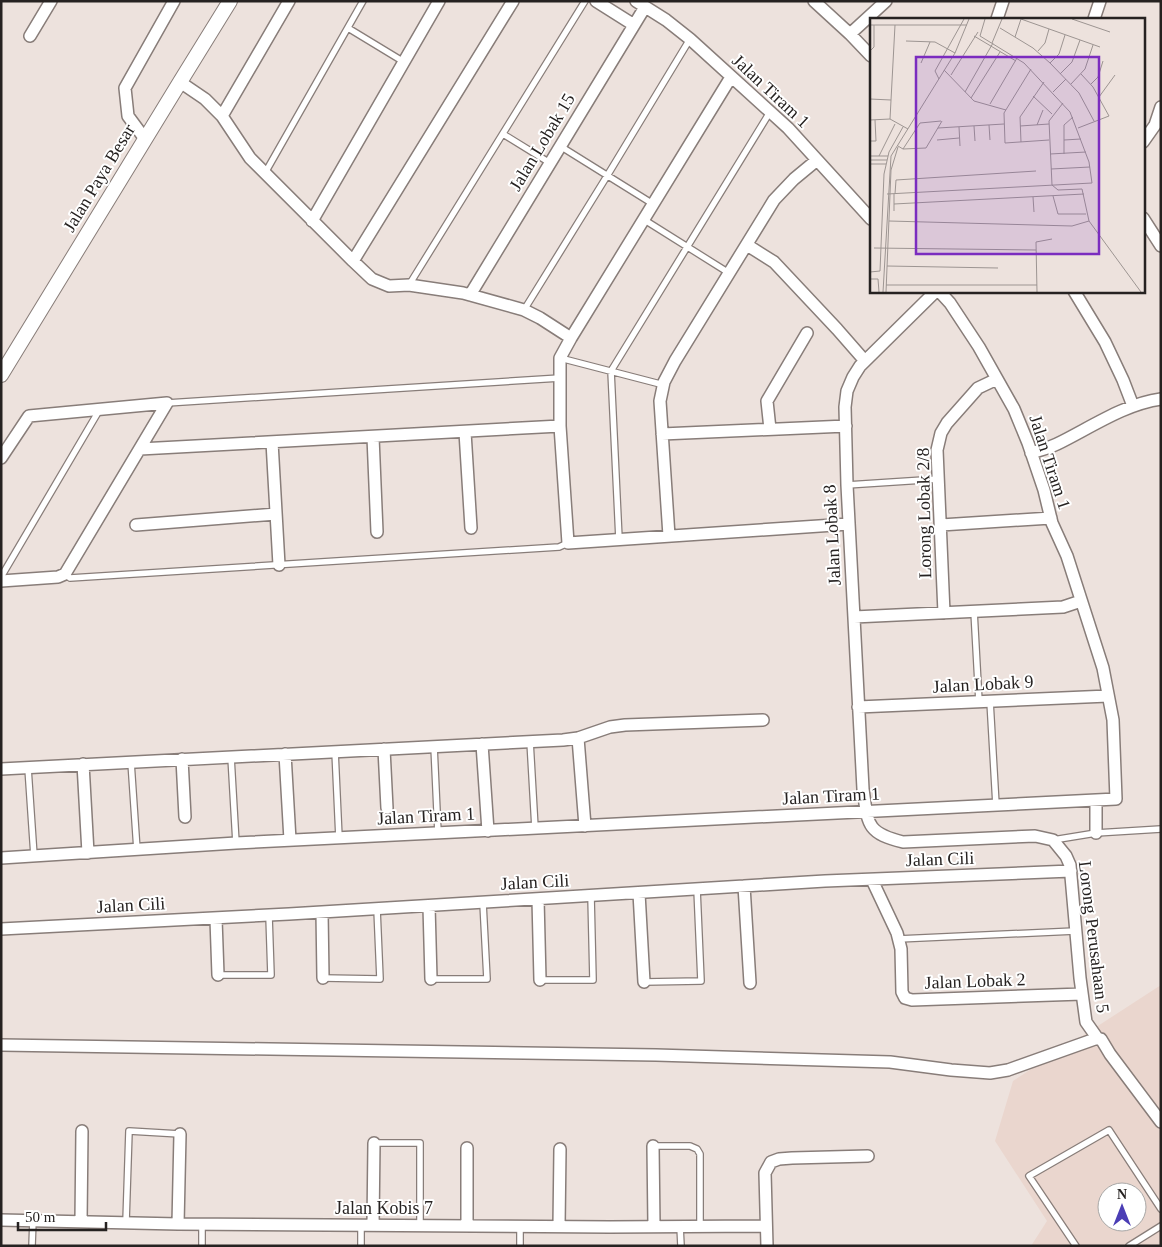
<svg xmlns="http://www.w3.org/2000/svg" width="1162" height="1247" font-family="Georgia,serif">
<rect width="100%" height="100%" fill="#ede2dd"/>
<path fill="#ead6ce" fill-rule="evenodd" d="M 1161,985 L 1161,1246 L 1031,1246 L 1047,1221 L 995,1141 L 1013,1081 ZM 1107,1192 L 1137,1192 L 1137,1222 L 1107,1222 Z"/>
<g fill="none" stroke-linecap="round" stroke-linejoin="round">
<g stroke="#887d79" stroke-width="8">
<path id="service" d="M 348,28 L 404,62
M 503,134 L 550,163
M 560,146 L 653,204
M 265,173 L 363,1
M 643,219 L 729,273
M 409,285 L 585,1
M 524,310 L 607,176 L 690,39
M 560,358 L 664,385
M 167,403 L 560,378
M 847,485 L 939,479
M 619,539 L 611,371 L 770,112
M 65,574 L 70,578 L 559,547 L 568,543
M 1,577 L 100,409
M 974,611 L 979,702
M 990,701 L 996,805
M 530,741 L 535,828
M 434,746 L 438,833
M 335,751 L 339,838
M 231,757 L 236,843
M 131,762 L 137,850
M 28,768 L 34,856
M 1053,840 L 1096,833 L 1161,829
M 898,939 L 1075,931
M 218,975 L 271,975 L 269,916
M 323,978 L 380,979 L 377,909
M 431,979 L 487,979 L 483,903
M 540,980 L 593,980 L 591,896
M 644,982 L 701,981 L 697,889
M 374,1143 L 420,1143 L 420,1225
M 653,1146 L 690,1146 L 697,1149 L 700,1154 L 700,1226
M 126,1222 L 129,1131 L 180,1134
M 520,1226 L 520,1246
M 680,1226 L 681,1246
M 32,1246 L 33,1220
M 202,1246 L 202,1224
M 361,1246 L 361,1225
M 1076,1246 L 1029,1176 L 1109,1130 L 1161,1209
M 1129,1246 L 1161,1226"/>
</g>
<g stroke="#887d79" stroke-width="14">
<path id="minor" d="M 596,1 L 634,25
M 636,1 L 666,20 L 690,39 L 788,128 L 871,219
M 814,1 L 850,34 L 871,56
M 997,19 L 1003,1
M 1094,19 L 1100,1
M 850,34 L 886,1
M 30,36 L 51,1
M 731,77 L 571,338 L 560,358 L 560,426 L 568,543 L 849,524
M 180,82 L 205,99 L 222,116 L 250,158 L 353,261 L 372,279 L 389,286 L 409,285 L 463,293 L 524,310 L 540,318 L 571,338
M 222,116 L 289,1
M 145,139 L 128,116 L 125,88 L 174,1
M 1143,142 L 1155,125 L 1161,107
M 1143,218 L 1161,246
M 312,221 L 439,1
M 747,245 L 774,262 L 837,329 L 865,361
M 353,261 L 513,1
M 936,291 L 860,366 L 853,377 L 847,391 L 845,407 L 847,485 L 863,789 C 868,824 866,833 903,842 L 1035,836 L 1053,840 L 1066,856 L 1070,865 L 1080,978 L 1086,1022 L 1098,1039
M 1074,291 L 1105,342 L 1123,380 L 1133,406
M 470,295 L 645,7
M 770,429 L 767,401 L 807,333
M 465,432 L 471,528
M 662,434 L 846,426
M 373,437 L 377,532
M 272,442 L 279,565
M 140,449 L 560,426
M 1031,453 C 1040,450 1049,448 1057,444 C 1090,428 1124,404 1161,399
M 1,458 L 29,416 L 167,403
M 136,525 L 276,514
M 941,525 L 1051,518
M 669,536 L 660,401 L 664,382 L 675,361 L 774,200 L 794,179 L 817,160
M 1,581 L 58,577 L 65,574 L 167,403
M 944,613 L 937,450 L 941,433 L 947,423 L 978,388 L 997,379
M 854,617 L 1063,607 L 1081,601
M 858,707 L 1108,696
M 578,738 L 585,826
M 482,744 L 488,831
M 384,749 L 387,808
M 285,754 L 290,840
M 182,759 L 185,817
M 83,764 L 88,853
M 1,769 L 563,740 L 578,738 L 610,727 L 625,725 L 763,720
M 1096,800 L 1096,833
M 1,858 L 236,843 L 1116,799 L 1113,720 L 1103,668 L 1067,556 L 1052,523 L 1044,490 L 1028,443 L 1014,409 L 979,347 L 950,303 L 939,291
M 872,880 L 897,933 L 901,949 L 902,992 L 905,998 L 912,1000 L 1082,994
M 744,886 L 750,983
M 639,893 L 644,982
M 538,899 L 540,980
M 429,906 L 431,979
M 322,912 L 323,978
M 216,919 L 218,975
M 1,929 L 289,914 L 825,881 L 1071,871
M 1,1045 L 656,1055 L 890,1062 L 951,1070 L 990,1073 L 1008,1070 L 1095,1039 L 1101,1039 L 1110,1054 L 1161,1122
M 653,1146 L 654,1226
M 467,1148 L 467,1226
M 1,1220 L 178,1224 L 610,1227 L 766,1226
M 81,1221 L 82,1131
M 178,1224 L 180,1134
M 373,1225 L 374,1143
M 559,1226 L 560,1149
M 767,1246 L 765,1173 L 771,1162 L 779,1159 L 792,1158 L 868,1156"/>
</g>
<g stroke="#887d79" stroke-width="16">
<path id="tertiary" d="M 1,375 L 180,82 L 230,1"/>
</g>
<use href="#service" stroke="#fff" stroke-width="5.5"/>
<use href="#minor" stroke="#fff" stroke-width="11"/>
<use href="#tertiary" stroke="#fff" stroke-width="14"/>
</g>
<g text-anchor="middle" stroke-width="4" stroke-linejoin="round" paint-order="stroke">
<g font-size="18" fill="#262221" stroke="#fff">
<text transform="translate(771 91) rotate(43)" y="6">Jalan Tiram 1</text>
<text transform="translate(542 142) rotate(-59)" y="6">Jalan Lobak 15</text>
<text transform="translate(99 178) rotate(-59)" y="6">Jalan Paya Besar</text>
<text transform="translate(1050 462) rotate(72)" y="6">Jalan Tiram 1</text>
<text transform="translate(924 513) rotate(-91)" y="6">Lorong Lobak 2/8</text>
<text transform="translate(832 535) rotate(-93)" y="6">Jalan Lobak 8</text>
<text transform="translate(983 684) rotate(-3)" y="6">Jalan Lobak 9</text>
<text transform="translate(831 796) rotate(-3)" y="6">Jalan Tiram 1</text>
<text transform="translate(426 816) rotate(-3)" y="6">Jalan Tiram 1</text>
<text transform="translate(940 859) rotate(-2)" y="6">Jalan Cili</text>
<text transform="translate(535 882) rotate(-3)" y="6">Jalan Cili</text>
<text transform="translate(131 905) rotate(-3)" y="6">Jalan Cili</text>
<text transform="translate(1094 937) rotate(83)" y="6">Lorong Perusahaan 5</text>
<text transform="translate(975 981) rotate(-2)" y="6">Jalan Lobak 2</text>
<text x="384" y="1214">Jalan Kobis 7</text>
</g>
</g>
<g transform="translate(870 18)">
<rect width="275" height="275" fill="#ede2dd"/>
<path fill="none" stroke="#9d9592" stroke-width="1" d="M 151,1 L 230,29M 202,1 L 240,14M 0,7 L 97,7M 25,7 L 20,101 L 38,111M 130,10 L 163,30 L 180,45 L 209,75 L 224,103M 104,18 L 146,43M 145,19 L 151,1M 36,23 L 65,24 L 85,35M 122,25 L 132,1M 0,33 L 4,29 L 4,7M 168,33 L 175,25 L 179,11M 51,45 L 60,24M 180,45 L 189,36 L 195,17M 161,51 L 134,95 L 135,125 L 179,122M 74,52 L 104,83 L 136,92M 190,56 L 202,44 L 210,22M 81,57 L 108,14M 69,61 L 65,53 L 94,1M 201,66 L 215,51 L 223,27M 221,66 L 228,59 L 233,43M 95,74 L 123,25M 183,74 L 196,61M 163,78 L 182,96M 229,79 L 245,57M 101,80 L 130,34M 0,81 L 21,82M 120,86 L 147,40M 0,102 L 20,101M 119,107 L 120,122M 167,107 L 173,92M 104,108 L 105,123M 150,108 L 179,106M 89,109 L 90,128M 68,110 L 134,106M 208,110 L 239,98 L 223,69 L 211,56M 67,122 L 89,120M 194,122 L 211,121M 0,123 L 6,123 L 5,102M 151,124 L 150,99 L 174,64M 28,128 L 33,131 L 56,130 L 72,103M 33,131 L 50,105 L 71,103M 180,136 L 216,134M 194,136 L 194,107 L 203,99M 0,138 L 18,138M 9,138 L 25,106M 0,142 L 17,142M 0,146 L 16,146M 181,151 L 220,149M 182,167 L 179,103 L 193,85M 182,167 L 188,172 L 212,171 L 219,203M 17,176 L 222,165 L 219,144 L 200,94 L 154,45 L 110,18 L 115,1M 24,176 L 24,193M 25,176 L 26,162 L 166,153M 183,178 L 188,196 L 216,196M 163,179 L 164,194M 24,186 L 214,176M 19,203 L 202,208 L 219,203 L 271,274M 4,230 L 166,232M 17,248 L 128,250M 0,254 L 10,253 L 14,156 L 19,134 L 33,109M 0,261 L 8,261 L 9,274M 16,267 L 167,267M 13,274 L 21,138 L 85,35 L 99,1M 16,274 L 21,152 L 28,129M 167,274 L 166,224 L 182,221"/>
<path fill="#7b2cbf" fill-opacity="0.15" stroke="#7b2cbf" stroke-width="2.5" d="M 46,39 L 229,39 L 229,236 L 46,236 Z"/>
<rect width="275" height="275" fill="none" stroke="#262221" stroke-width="2.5"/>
</g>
<rect width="1162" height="1247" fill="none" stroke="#262221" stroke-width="5"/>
<g transform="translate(1122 1207)"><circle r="24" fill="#ffffff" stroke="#a8a7a6"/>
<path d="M0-4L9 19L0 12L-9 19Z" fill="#4b3eb5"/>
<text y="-8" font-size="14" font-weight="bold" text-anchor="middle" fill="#262221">N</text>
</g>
<path d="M18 1222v8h88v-8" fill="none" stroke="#262221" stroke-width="2.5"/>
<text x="25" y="1222" font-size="15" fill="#262221" stroke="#ffffff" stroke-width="4" paint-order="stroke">50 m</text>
</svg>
